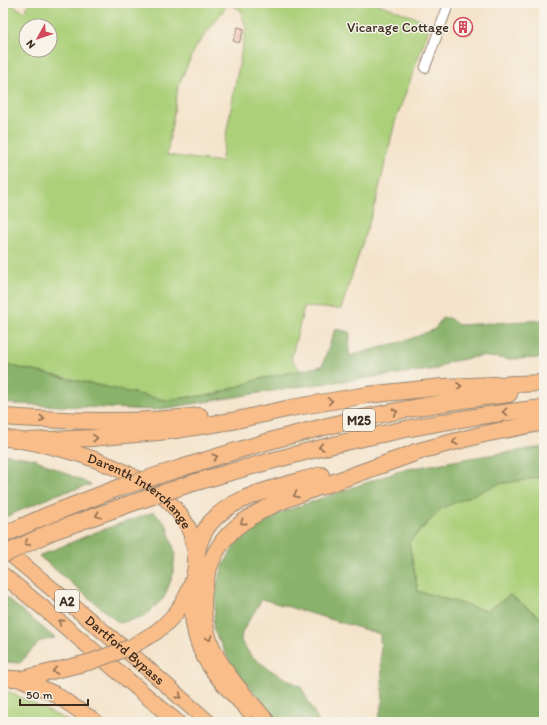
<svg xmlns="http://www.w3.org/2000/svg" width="547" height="725" font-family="Itim,sans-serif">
<rect width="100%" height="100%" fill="#f7f3e8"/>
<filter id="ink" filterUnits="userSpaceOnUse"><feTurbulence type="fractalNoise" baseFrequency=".025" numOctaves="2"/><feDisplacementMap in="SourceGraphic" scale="8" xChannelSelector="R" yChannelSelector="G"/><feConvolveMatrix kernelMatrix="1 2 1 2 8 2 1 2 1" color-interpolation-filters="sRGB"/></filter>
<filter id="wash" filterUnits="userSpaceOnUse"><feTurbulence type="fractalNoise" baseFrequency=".012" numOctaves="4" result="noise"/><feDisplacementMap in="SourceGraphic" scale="16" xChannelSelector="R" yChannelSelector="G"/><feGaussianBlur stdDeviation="0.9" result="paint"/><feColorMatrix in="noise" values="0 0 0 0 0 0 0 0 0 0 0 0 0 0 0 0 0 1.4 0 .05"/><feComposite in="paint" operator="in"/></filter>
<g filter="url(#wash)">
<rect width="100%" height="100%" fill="#f4e3ca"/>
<path fill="#acd07a" stroke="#747d4c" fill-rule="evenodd" d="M 9,3 L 24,12 L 29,3 L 376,3 L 431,23 L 395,122 L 376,201 L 341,309 L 304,307 L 291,359 L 301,371 L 259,379 L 216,394 L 165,400 L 3,364 L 3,47 L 10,34 L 3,30 L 3,15 ZM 228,4 L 240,9 L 246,27 L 221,162 L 167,155 L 178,86 L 195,48 ZM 26,26 L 50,26 L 50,50 L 26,50 Z
M 544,477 L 544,620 L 510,595 L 487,611 L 418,591 L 409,542 L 442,508 L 499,484 Z
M 3,692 L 10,692 L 70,722 L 3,722 Z"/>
<path fill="#89b26a" stroke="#626e44" d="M 442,318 L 449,318 L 458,325 L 544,320 L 544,358 L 509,359 L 480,356 L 449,362 L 437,369 L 296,387 L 155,410 L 14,404 L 3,402 L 3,364 L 165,400 L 216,394 L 259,379 L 322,366 L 335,329 L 350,332 L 349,356 L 408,340 L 435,329 Z
M 544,447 L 544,477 L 499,484 L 442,508 L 409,542 L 418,591 L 487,611 L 510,595 L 544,620 L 544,722 L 377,722 L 383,703 L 380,634 L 262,599 L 242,632 L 241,641 L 251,656 L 272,671 L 301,687 L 319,722 L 281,722 L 256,695 L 232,666 L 213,629 L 217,583 L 224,564 L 236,543 L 255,528 L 279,513 L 403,470 L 476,457 Z
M 3,454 L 35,459 L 91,485 L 58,494 L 3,518 Z
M 154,512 L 167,526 L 175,553 L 173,575 L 164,598 L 143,617 L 119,623 L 39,556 L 96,532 Z
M 3,595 L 55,638 L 40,641 L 20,663 L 3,662 Z"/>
<g id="blocks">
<path fill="#f2ada0" d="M 462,20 L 468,23 L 466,26 L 472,29 L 468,36 L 457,30 Z
M 238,27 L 244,29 L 239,43 L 233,41 Z"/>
</g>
</g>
<g filter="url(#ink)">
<use href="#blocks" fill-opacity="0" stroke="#988674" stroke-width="1"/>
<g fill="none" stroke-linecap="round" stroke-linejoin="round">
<g stroke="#988674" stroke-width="11">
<path id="minor" d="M 425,68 L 449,3"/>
</g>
<g stroke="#988674" stroke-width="17">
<g id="trunk">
<path id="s1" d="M 3,438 C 68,445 206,482 195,569 C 191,595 177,616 156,632"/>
<path id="s2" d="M 3,548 L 139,661 L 208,722"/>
<path d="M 3,575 L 47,611 L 177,722"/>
<path d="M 193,586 C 193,599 191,614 194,626 C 199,662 224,685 248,710"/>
<path d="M 3,678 L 21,679 L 90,662"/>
<path d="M 21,679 L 55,694 L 96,722"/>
</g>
</g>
<g stroke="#988674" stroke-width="18">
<path id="motorway" d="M 3,417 C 68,421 135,424 200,416
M 28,441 L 91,438 L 169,431 L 232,421 L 291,408 L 367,395 L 442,387 L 544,383
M 415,452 L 484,434 L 544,422
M 178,469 C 219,456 259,443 300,433 C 369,415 439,402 509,394
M 193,483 C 308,449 424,420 544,408
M 51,532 L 135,502
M 3,535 L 46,516 L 118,488
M 196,560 C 197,551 199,542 203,534 C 223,495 282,487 321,475
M 267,722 C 249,700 227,678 214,652 C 193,608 202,551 243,522 C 272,502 305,492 337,481 C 367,470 396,460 426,449"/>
</g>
<use href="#minor" stroke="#fff" stroke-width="9"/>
<use href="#trunk" stroke="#f8bd89" stroke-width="15"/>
<use href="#motorway" stroke="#f8bd89" stroke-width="16"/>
<g stroke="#988674" stroke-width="17" stroke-linecap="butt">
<path id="trunk-bridge" d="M 90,662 L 131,647 L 156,632"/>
</g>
<g stroke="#988674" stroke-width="18" stroke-linecap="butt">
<path id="motorway-bridge" d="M 118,488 L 178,469
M 135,502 L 193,483
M 3,555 L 51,532"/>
</g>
<use href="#trunk-bridge" stroke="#f8bd89" stroke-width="15"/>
<use href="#motorway-bridge" stroke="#f8bd89" stroke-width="16"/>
</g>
<defs><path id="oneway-chevron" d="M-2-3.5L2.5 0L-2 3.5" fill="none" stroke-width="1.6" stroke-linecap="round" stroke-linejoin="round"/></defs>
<g stroke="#906c4e">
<use href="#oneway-chevron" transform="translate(459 386) rotate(-2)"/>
<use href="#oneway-chevron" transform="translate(330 401) rotate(-9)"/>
<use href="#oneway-chevron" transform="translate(395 412) rotate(-12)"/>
<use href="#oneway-chevron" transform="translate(505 412) rotate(173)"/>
<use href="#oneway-chevron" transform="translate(42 419) rotate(3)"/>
<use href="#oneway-chevron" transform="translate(95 438) rotate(-4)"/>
<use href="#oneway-chevron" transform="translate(455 442) rotate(166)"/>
<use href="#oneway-chevron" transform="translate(321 447) rotate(167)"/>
<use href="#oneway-chevron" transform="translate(215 457) rotate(-17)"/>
<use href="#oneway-chevron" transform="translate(296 495) rotate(159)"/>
<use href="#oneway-chevron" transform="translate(98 515) rotate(161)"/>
<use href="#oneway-chevron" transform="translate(243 522) rotate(145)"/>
<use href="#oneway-chevron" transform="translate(27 543) rotate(155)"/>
<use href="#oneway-chevron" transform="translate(61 622) rotate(-140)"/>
<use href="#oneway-chevron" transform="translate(209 638) rotate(70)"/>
<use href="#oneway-chevron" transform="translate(55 671) rotate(167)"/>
<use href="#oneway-chevron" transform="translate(179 696) rotate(41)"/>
</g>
</g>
<defs>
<g id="building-ring" transform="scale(1)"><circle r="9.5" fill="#f7f3e8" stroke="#d1495b" stroke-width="1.5"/><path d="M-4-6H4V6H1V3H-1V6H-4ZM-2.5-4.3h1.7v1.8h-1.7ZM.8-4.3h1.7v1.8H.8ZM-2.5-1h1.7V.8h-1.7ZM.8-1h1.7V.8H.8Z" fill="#d1495b"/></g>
</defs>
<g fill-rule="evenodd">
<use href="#building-ring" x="463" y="27"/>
</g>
<g text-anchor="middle" stroke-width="3" stroke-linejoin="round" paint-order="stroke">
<g fill="#f7f3e8" stroke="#73665b" stroke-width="1">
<rect x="343" y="409" width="32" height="22" rx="3"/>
<rect x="55" y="590" width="24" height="22" rx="3"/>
</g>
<g font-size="13" font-weight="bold" fill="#3b2a1e">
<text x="359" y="425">M25</text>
<text x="67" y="606">A2</text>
</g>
<g font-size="14" fill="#3b2a1e" stroke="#f7f3e8" text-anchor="end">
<text x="449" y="32">Vicarage Cottage</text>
</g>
<g font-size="14" fill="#3b2a1e" stroke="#f7f3e8">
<text dy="5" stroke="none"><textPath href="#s1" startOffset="150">Darenth Interchange</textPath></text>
<text dy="5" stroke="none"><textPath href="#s2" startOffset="159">Dartford Bypass</textPath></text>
</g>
</g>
<rect width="547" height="725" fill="none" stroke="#f7f3e8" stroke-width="16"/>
<g transform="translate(38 38) rotate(230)"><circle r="19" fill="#f7f3e8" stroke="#aca397"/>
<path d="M0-3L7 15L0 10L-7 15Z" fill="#d1495b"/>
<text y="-6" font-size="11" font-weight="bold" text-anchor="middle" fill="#3b2a1e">N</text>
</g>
<path d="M20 699v6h68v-6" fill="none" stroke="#3b2a1e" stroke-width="2"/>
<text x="26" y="699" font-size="12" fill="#3b2a1e" stroke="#f7f3e8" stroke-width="3" paint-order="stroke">50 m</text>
</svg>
